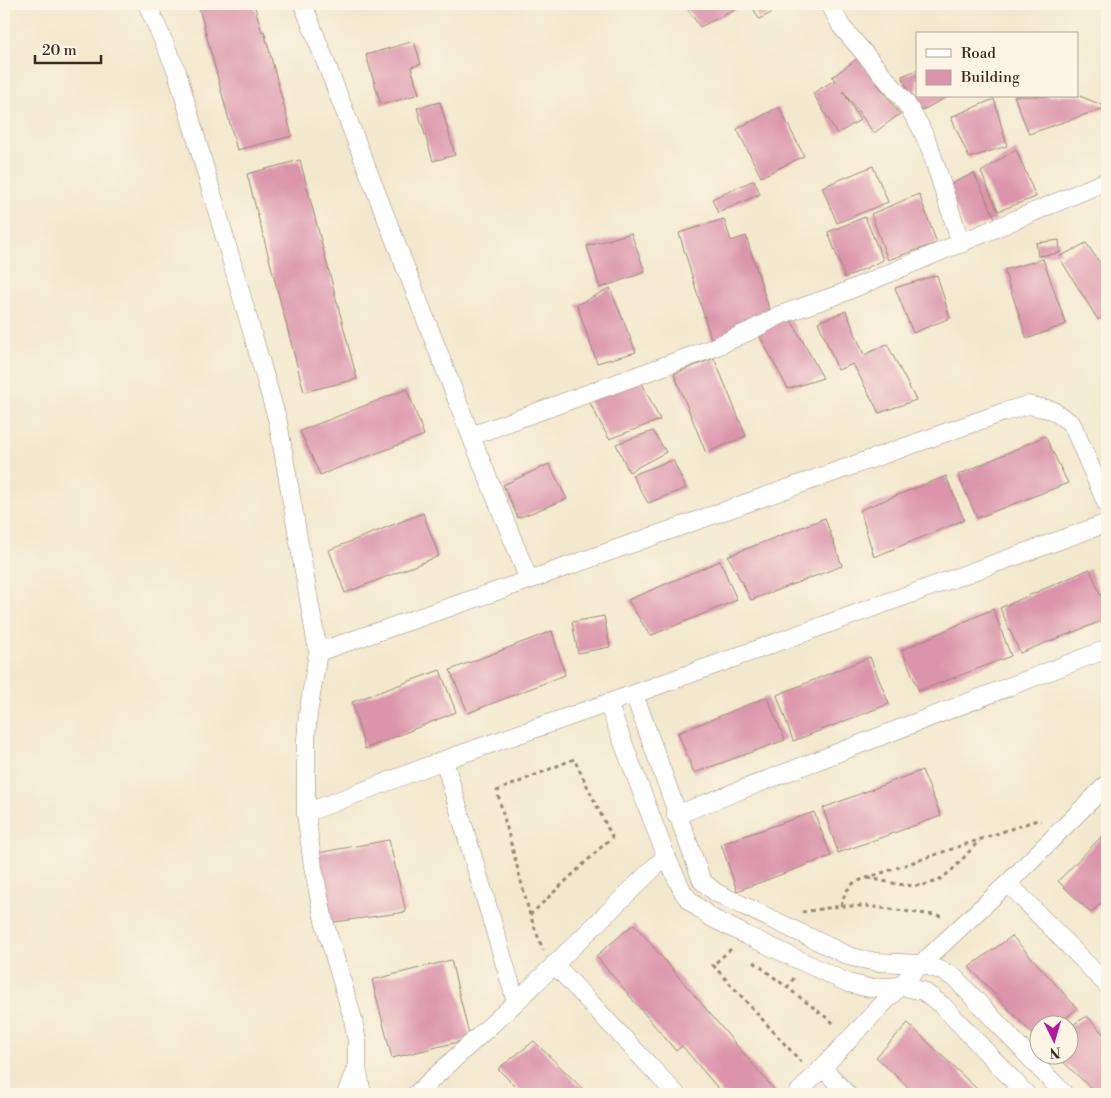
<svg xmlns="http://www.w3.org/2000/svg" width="1111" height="1098" font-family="'Libre Bodoni',serif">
<rect width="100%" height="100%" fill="#fcf5e5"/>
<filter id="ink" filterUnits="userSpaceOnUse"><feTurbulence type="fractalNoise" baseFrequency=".02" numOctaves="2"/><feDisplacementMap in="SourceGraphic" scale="10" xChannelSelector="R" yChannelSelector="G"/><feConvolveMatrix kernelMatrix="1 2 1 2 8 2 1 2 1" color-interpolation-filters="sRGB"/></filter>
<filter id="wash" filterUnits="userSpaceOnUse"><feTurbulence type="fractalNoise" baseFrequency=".0096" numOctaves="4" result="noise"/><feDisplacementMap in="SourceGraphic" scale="20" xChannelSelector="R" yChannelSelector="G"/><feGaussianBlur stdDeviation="1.12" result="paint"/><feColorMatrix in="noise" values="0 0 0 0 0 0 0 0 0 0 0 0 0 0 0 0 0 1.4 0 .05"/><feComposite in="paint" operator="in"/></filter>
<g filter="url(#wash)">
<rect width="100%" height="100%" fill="#f2e8cd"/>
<g id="blocks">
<path fill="#db94ab" d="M 198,4 L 254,4 L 262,32 L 264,31 L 292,136 L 237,150 Z
M 684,4 L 734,4 L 737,9 L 700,27 Z
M 751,4 L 790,4 L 759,19 Z
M 414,41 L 421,64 L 411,67 L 419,94 L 381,105 L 366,55 Z
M 858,58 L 900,114 L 874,133 L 843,91 L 860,120 L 837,134 L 813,93 L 835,80 L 832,77 Z
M 917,70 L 917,96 L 949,96 L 917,113 L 902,76 Z
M 1077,95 L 1107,107 L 1029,134 L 1014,96 L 1077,96 Z
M 994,99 L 1007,146 L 969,158 L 951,117 Z
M 440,102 L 455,155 L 433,161 L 417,108 Z
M 779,107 L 804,156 L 761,177 L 737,129 Z
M 1016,149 L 1036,197 L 998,211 L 981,172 Z
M 300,160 L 357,379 L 304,392 L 247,174 Z
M 873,166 L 888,202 L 837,223 L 822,187 Z
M 974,173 L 996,220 L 966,231 L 947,186 Z
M 754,180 L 760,194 L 718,213 L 712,199 Z
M 919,194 L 937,243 L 888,260 L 871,214 Z
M 865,217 L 883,260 L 845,278 L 828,232 Z
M 724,219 L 731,241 L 746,236 L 771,315 L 712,342 L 679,233 Z
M 631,233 L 645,272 L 600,288 L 587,246 Z
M 1059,240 L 1060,253 L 1038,256 L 1036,243 Z
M 1086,243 L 1107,273 L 1107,314 L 1098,320 L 1059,257 Z
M 1043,259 L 1066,324 L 1027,339 L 1004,270 Z
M 937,275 L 950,318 L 913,333 L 895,288 Z
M 610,288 L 636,352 L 597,363 L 577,305 Z
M 846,311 L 864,355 L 887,344 L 916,400 L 879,413 L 853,364 L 838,370 L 818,322 Z
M 790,318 L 823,378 L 788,389 L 757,331 Z
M 714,358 L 746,436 L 706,453 L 674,374 Z
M 639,377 L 660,420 L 609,439 L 589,401 Z
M 407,389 L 424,435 L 320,475 L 300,431 Z
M 653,431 L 666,452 L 629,472 L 616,444 Z
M 1045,436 L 1068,483 L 977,518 L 958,475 Z
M 673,460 L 686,488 L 648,503 L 632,475 Z
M 549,464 L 567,499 L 518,518 L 503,485 Z
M 946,476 L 964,520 L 874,557 L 860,510 Z
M 423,513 L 439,556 L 345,593 L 329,550 Z
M 825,518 L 842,566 L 751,600 L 728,556 Z
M 720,561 L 737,600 L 650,636 L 628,600 Z
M 1090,569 L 1107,611 L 1107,619 L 1020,653 L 1000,608 Z
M 993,609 L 1011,656 L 919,691 L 902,650 Z
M 604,616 L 610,647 L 578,653 L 572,622 Z
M 552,631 L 565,675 L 468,713 L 450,670 Z
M 870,657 L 889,704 L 793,741 L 777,695 Z
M 440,670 L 456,712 L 365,749 L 352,702 Z
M 767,697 L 785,740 L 694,773 L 678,733 Z
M 922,770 L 941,816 L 838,853 L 823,808 Z
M 814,812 L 831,856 L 737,891 L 721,844 Z
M 1107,831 L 1107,897 L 1091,913 L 1058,881 Z
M 389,840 L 406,912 L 327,923 L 317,853 Z
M 634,924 L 778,1094 L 723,1094 L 682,1046 L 676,1051 L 596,956 Z
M 1012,936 L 1077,1008 L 1058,1026 L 1038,1026 L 1038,1040 L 969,967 Z
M 451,960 L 470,1039 L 392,1058 L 372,980 Z
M 1087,1016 L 1107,1038 L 1107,1094 L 1097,1094 L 1057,1056 L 1068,1056 L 1068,1028 Z
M 908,1023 L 978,1090 L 974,1094 L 915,1094 L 876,1057 Z
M 534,1041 L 588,1094 L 523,1094 L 498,1069 Z"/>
</g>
</g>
<g filter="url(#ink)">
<use href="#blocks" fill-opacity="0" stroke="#968976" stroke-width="1"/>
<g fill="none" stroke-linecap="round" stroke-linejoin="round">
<g stroke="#968976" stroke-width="19">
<path id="street" d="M 147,4 L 177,72 L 278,422 L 318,652 L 308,714 L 306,739 L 306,813 L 313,867 L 324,921 L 353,1019 L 357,1042 L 357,1067 L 362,1094
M 303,4 L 471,436 L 529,580
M 830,4 L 841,26 L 904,100 L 920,126 L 930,148 L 961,244
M 471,436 L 708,350 L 752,330 L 780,315 L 840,294 L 1107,181
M 318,652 L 529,580 L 1004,412 L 1028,405 L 1052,410 L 1072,424 L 1107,505
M 634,694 L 702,881 L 715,892 L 723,896 L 851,957 L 877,962 L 921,964 L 940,970 L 955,978 L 1064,1094
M 608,703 L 666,856 L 683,892 L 690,901 L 710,917 L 746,935 L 848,983 L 869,988 L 900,986 L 923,991 L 942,1005 L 1026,1094
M 444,760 L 516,1002
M 306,813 L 444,760 L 634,694 L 1107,523
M 676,815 L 1107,649
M 1008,883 L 1107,985
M 554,964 L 676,1094
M 823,1068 L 847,1094
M 346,1094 L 356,1068
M 416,1094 L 516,1002 L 666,856
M 797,1094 L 921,964 L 1008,883 L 1107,784"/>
</g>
<path stroke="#968976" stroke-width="3" stroke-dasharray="4 4" stroke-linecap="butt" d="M 868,878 C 891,882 919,892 940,879 C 955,870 967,853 979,841
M 841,906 C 844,896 846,889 855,882 L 1034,821 L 1041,821
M 802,912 L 841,906 L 866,906 L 942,916
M 530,915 L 612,837 L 574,759 L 497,791 L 530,915 L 543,950
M 731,949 L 713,965 L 802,1063
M 754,962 L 836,1025
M 787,988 L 794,978"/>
<use href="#street" stroke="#fff" stroke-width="18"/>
</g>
</g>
<rect width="1111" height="1098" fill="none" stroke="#fcf5e5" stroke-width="20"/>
<rect x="916" y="32" width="162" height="65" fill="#fcf5e5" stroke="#afa495"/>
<rect x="926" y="49" width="25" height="8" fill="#ffffff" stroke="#afa495"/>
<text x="961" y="58" font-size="15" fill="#3b2a1e">Road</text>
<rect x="926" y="70" width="25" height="15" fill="#db94ab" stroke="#afa495"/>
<text x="961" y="82" font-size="15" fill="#3b2a1e">Building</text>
<g transform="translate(1054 1040) rotate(175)"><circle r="24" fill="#fcf5e5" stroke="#afa495"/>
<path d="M0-4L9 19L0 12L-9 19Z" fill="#b5179e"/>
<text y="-8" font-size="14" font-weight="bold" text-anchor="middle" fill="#3b2a1e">N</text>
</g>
<path d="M35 55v8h66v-8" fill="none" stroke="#3b2a1e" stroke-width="2.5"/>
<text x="42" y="55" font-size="15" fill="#3b2a1e" stroke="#fcf5e5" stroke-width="4" paint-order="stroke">20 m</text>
</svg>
